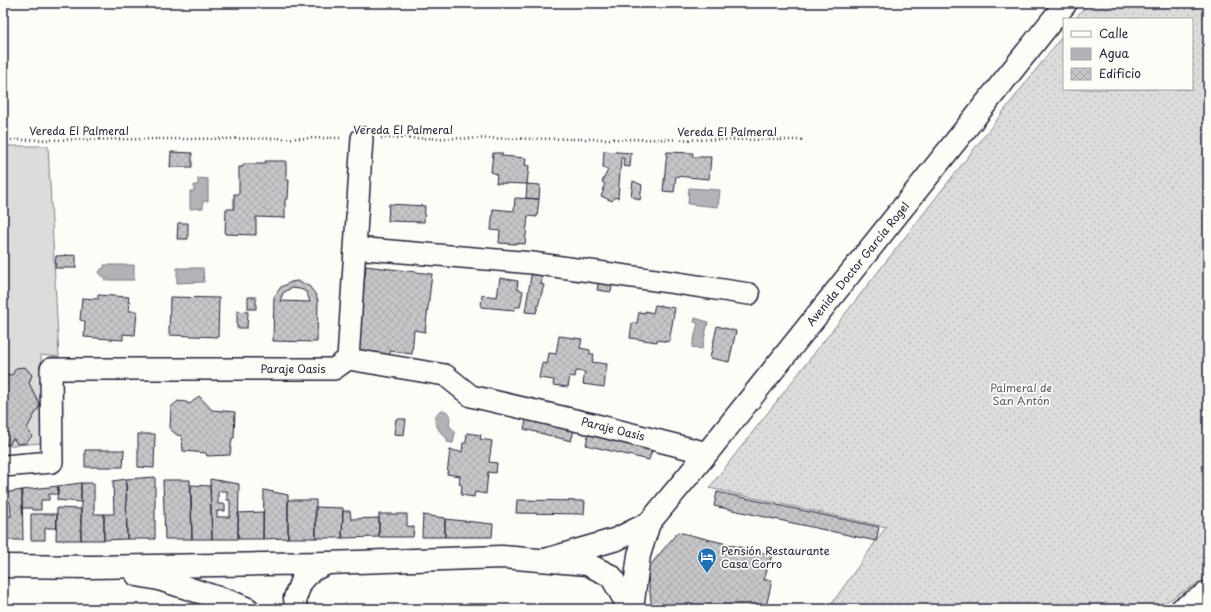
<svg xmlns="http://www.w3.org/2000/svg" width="1211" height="612" font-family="'Playpen Sans',sans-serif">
<defs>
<pattern id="grass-dots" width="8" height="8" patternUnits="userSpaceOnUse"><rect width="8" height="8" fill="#dddcdb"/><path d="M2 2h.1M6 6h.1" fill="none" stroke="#bdbcbd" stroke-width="1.8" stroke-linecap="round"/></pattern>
<pattern id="building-cross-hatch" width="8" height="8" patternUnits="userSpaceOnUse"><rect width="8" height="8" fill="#c6c6c8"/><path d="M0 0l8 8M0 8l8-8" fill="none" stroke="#aaaaad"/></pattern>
</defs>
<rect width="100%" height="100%" fill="#fdfcf7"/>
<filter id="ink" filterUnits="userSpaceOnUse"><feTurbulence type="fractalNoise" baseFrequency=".025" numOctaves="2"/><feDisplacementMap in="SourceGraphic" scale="8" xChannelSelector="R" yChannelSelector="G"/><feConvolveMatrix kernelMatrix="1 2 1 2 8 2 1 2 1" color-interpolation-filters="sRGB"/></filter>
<g filter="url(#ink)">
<path fill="url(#grass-dots)" stroke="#807f8b" d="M 1088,3 L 1208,3 L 1208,577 L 1154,609 L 828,609 L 886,527 L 709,488 L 1064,34 L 1064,89 L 1192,89 L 1192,19 L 1075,19 Z"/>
<path fill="#dddcdb" stroke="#807f8b" d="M 3,146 L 48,146 L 59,357 L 41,355 L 42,443 L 3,446 Z"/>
<path fill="#b2b2b7" stroke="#787885" d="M 198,178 L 208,179 L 208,201 L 203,201 L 203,208 L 190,209 L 190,191 L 194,191 L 194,185 L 198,185 Z
M 689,188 L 720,190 L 718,207 L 688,204 Z
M 104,265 L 134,265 L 134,280 L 104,280 L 104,277 L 101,276 L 99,272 L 101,269 L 104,268 Z
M 177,268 L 203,268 L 204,282 L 177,283 Z
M 695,318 L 708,322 L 702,349 L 692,347 L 698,323 L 694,322 Z
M 443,410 L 449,413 L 450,418 L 449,425 L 455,432 L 453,443 L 447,442 L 447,438 C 438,433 428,414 443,410 Z"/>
<path fill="url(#building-cross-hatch)" stroke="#22223b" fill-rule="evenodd" d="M 604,151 L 631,153 L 630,167 L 623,166 L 624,158 L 621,158 L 618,198 L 614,197 L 612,201 L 601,196 L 604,190 L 602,190 L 605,184 L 602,182 L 608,170 L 603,167 Z
M 171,152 L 192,153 L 192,167 L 170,167 Z
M 667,152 L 693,153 L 692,157 L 711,157 L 709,179 L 676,176 L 674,192 L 663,191 Z
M 493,153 L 502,153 L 502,156 L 526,158 L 525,165 L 529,166 L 527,184 L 496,183 L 497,174 L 491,172 Z
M 265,161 L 286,161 L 286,180 L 289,180 L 288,199 L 285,199 L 285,218 L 256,217 L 256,235 L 225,234 L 226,209 L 234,209 L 234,194 L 239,194 L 239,167 L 243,167 L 243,164 L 265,164 Z
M 633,181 L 642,185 L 640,200 L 631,196 Z
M 527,184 L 540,185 L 539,199 L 526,198 Z
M 515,198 L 539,199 L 537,217 L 528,216 L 525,244 L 515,243 L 515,244 L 499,243 L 500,231 L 491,230 L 493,209 L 514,211 Z
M 389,204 L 425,206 L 424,222 L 388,221 Z
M 178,223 L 188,223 L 188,239 L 177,239 Z
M 76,255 L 76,268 L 55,268 L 56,256 Z
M 366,266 L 432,274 L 425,332 L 414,330 L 412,354 L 390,351 L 390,356 L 357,349 Z
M 532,270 L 543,271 L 541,284 L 544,285 L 536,313 L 525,312 Z
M 500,278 L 518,281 L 517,289 L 523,291 L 520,307 L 515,307 L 514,310 L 481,307 L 482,295 L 497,297 Z
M 599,279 L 613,281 L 611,292 L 597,290 Z
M 297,281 L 309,286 L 316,295 L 318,301 L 317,342 L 273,341 L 274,297 L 281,287 L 291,282 ZM 291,288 L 300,289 L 305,291 L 308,296 L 310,302 L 280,301 L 283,293 Z
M 98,295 L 129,297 L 128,302 L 130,302 L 129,311 L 137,311 L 135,335 L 123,334 L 123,340 L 84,337 L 85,321 L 80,320 L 82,298 L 98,299 Z
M 170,297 L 219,298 L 218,337 L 169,335 Z
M 248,297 L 256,297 L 256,309 L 248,309 Z
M 655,305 L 675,308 L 669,342 L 657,340 L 657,342 L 630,338 L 632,323 L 637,323 L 639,312 L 645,313 L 645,311 L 653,313 Z
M 237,311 L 248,312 L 247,328 L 237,328 Z
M 717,326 L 736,331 L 729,362 L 710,358 Z
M 559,336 L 582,339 L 580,348 L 590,350 L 590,354 L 594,354 L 592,362 L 607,364 L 604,387 L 583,384 L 585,372 L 576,371 L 575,377 L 570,376 L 568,387 L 553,385 L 554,380 L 539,378 L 542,363 L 547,364 L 549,353 L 556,354 Z
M 25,367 L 32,375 L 29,383 L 40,405 L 27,428 L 32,436 L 26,443 L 17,444 L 14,439 L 12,439 L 10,444 L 3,444 L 3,370 L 5,374 L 12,375 L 16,368 Z
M 199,396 L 212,410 L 235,412 L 234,438 L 232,438 L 230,455 L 207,456 L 206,453 L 183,451 L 182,436 L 177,435 L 170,429 L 171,407 L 178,401 L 186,402 L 190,404 Z
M 527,416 L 575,427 L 571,441 L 524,429 Z
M 396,419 L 406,419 L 404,435 L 394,434 Z
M 589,431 L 653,446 L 649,460 L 586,445 Z
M 467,433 L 481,435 L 480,439 L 492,441 L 489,462 L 497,463 L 496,473 L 488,472 L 486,494 L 475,492 L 474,497 L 461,495 L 462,485 L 459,484 L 460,476 L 447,474 L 450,450 L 462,452 L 463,443 L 466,443 Z
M 138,434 L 155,434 L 154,468 L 138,467 Z
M 85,450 L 124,450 L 123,467 L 85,467 Z
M 155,477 L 155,539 L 127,539 L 126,479 Z
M 126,479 L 127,539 L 104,540 L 104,514 L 114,514 L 113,481 Z
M 210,479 L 239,484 L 238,539 L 212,539 ZM 218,491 L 227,491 L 227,500 L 230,500 L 230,517 L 217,517 L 217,511 L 225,511 L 225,504 L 218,504 Z
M 163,480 L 190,480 L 192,539 L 165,539 Z
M 81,483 L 94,483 L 94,514 L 104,514 L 104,540 L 81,540 Z
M 81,483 L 81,502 L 57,500 L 58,486 Z
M 191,485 L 210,486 L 212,539 L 192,539 Z
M 58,486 L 58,494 L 49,494 L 49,500 L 41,500 L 41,510 L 32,510 L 32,508 L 22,508 L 22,490 Z
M 22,490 L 23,540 L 3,540 L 3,516 L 11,516 L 10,502 L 3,502 L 3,493 Z
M 264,490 L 288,495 L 288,538 L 263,539 Z
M 717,492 L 879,527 L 876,541 L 714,506 Z
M 288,500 L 316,500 L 316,538 L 288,538 Z
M 517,500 L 585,501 L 584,514 L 516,513 Z
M 315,507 L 343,508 L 342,538 L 316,538 Z
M 57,508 L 81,509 L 81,540 L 56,540 Z
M 343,511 L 350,511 L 351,519 L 379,518 L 379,537 L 342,538 Z
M 263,512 L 263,539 L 238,539 L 238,513 Z
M 31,514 L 57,514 L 57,528 L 45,528 L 45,540 L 31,540 Z
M 379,514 L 407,514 L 407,526 L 414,527 L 413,537 L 379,537 Z
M 423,515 L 445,518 L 445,537 L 422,537 Z
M 445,519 L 493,524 L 492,537 L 445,537 Z
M 678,532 L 772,555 L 764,580 L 772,580 L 766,607 L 744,609 L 652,609 L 647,569 Z"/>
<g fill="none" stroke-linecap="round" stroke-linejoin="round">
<g stroke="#22223b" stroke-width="24">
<path id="minor" d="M 355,248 L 532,263 L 677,283 L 749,294
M 348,359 L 362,138
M 3,466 L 52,462 L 51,369 L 334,369 L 348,359 L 445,375 L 471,396 L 592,424 L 707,453
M 1181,609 L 1208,592"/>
</g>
<g stroke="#22223b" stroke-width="25">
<path id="tertiary" d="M 545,560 L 617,539 L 649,523
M 632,609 L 639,555 L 649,523 L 707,453 L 1066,3"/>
</g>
<g stroke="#22223b" stroke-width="25">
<path id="secondary" d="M 3,566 L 91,567 L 328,563 L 502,557 L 587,564 L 611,576 L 630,609
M 137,575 L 159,579 L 234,603 L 248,609
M 296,609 L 295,598 L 301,582 L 312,570 L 328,563"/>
</g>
<path stroke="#22223b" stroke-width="2.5" stroke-dasharray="1 3" stroke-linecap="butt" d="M 381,138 L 802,140
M 3,140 L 342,138"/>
<use href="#minor" stroke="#fdfcf7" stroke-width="21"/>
<use href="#tertiary" stroke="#fdfcf7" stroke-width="22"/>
<use href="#secondary" stroke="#fdfcf7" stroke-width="22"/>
</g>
</g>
<defs>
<g id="hotel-pin" transform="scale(1)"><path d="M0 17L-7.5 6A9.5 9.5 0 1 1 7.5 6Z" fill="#1f6fb2" stroke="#fdfcf7"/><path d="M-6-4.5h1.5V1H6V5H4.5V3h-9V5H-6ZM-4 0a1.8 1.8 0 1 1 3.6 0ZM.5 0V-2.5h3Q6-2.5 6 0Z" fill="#fff"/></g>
</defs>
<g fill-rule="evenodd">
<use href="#hotel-pin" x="707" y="557"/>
</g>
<g text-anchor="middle" stroke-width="3.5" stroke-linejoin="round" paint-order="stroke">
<g font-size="11" fill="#22223b" stroke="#fdfcf7">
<text x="403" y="134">Vereda El Palmeral</text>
<text x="79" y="135">Vereda El Palmeral</text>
<text x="727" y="136">Vereda El Palmeral</text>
<text transform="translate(858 264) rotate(-51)" y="4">Avenida Doctor García Rogel</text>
<text x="293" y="373">Paraje Oasis</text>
<text transform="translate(613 429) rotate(14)" y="4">Paraje Oasis</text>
</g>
<g font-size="11" fill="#5a5a6b" stroke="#fdfcf7">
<text x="1021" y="392">Palmeral de<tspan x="1021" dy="13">San Antón</tspan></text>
</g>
<g font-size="11" fill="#22223b" stroke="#fdfcf7" text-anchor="start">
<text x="721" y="555">Pensión Restaurante<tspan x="721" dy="13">Casa Corro</tspan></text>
</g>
</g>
<rect width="1211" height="612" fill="none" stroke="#fdfcf7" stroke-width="16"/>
<rect x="8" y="8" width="1195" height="596" fill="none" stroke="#22223b" stroke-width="1.5" filter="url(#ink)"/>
<rect x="1063" y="18" width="130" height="72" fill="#fdfcf7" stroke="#a5a5ac"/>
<rect x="1071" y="31" width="20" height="6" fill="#fdfcf7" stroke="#a5a5ac"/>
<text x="1099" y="38" font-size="12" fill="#22223b">Calle</text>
<rect x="1071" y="48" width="20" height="12" fill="#b2b2b7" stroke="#a5a5ac"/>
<text x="1099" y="58" font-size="12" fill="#22223b">Agua</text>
<rect x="1071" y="68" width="20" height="12" fill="url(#building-cross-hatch)" stroke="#a5a5ac"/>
<text x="1099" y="78" font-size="12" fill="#22223b">Edificio</text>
</svg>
